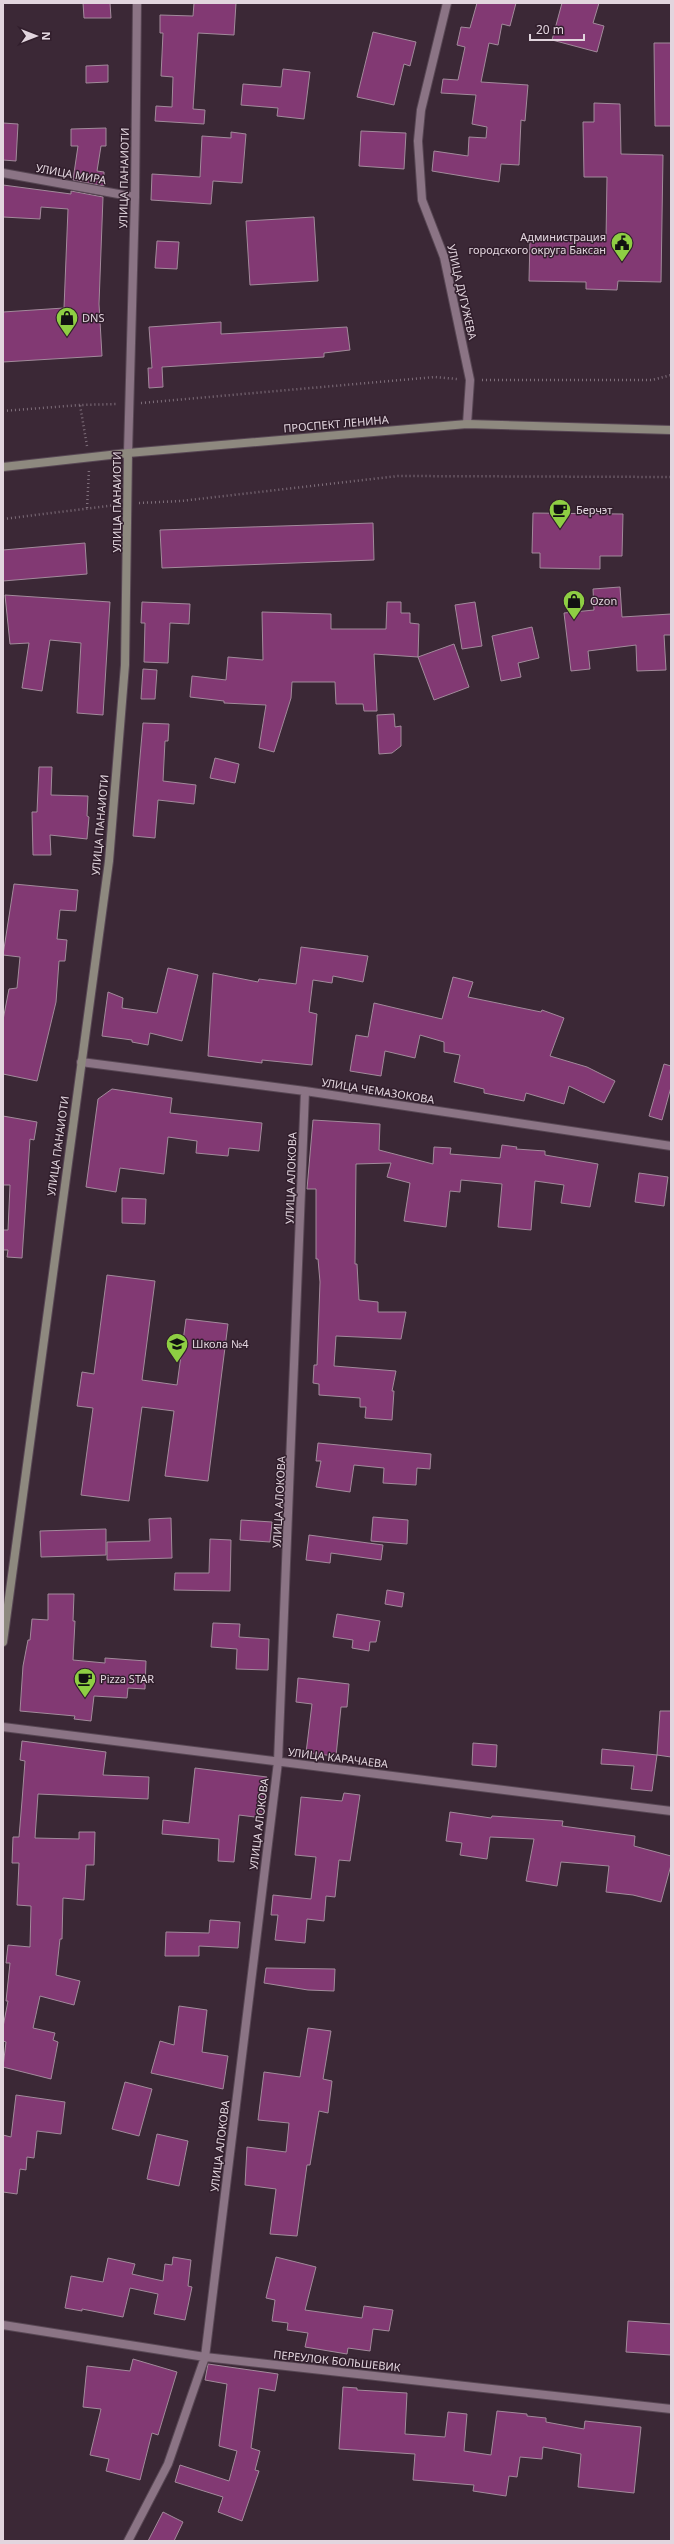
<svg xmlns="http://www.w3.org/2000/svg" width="674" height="2544" font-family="'Noto Sans',sans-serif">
<rect width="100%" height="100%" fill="#3b2836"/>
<path fill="#823973" stroke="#a28a9b" d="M 83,3 L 110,3 L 111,18 L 84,18 Z
M 194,3 L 236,3 L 234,35 L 198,33 L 193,109 L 205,110 L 204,124 L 155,121 L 156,106 L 172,107 L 173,77 L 161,76 L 163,33 L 160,33 L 160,15 L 193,16 Z
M 477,3 L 516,3 L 510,26 L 502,24 L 498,45 L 489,43 L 481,82 L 528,85 L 525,121 L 521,120 L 519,165 L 501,164 L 499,182 L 432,171 L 434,151 L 468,156 L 469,137 L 486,138 L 487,127 L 472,124 L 476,95 L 441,93 L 443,79 L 458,80 L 465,47 L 457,45 L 461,27 L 470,28 Z
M 562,3 L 599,3 L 593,23 L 604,26 L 597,52 L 552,40 Z
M 373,32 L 416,42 L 410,66 L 404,64 L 394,105 L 357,97 Z
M 654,43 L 671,43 L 671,126 L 655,126 Z
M 108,65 L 108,82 L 86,83 L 86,66 Z
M 283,69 L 310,72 L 304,119 L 277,116 L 278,108 L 241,105 L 243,84 L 281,87 Z
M 594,103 L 620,104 L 621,154 L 663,155 L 661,282 L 618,281 L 617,290 L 586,289 L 586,282 L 529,281 L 530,238 L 606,240 L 607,177 L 584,177 L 583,122 L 594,122 Z
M 3,123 L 18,124 L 16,161 L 3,160 Z
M 106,128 L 106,146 L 101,146 L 97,171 L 104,172 L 104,186 L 73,180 L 78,146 L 71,146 L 71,129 Z
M 361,131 L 406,133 L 404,169 L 359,166 Z
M 231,132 L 246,134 L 242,183 L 213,181 L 211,204 L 151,200 L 152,174 L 200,177 L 202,136 L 231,138 Z
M 3,185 L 71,194 L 71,191 L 103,197 L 99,304 L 102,356 L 3,362 L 3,312 L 64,308 L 68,209 L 41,207 L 40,219 L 3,217 Z
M 314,217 L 318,281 L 250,285 L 246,221 Z
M 157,241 L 179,242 L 177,269 L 155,268 Z
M 221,322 L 221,334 L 347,327 L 350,350 L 324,353 L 324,357 L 162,367 L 163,387 L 149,388 L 148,368 L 152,368 L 149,327 Z
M 533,513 L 623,514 L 622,556 L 600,556 L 600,569 L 540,568 L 540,553 L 532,553 Z
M 373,523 L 374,560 L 162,568 L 160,530 Z
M 85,543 L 87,574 L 3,581 L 3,550 Z
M 620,587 L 622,617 L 671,614 L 671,635 L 664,635 L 666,670 L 637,671 L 636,645 L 588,651 L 590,669 L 571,671 L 564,613 L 594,610 L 593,589 Z
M 5,595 L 110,602 L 103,715 L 77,713 L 81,643 L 50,640 L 42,691 L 22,688 L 29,643 L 10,644 Z
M 142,602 L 190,604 L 189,624 L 170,623 L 168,663 L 144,662 L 145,623 L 141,623 Z
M 387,602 L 401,602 L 401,613 L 410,613 L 410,623 L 419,624 L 418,657 L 374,654 L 377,711 L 364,711 L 363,704 L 336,704 L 335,682 L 292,682 L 291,698 L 274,752 L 259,748 L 266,705 L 224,703 L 224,701 L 190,697 L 192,676 L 226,680 L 228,657 L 263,660 L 262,612 L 331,614 L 331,629 L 386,629 Z
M 475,602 L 482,646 L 462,649 L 455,605 Z
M 532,627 L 539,658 L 518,663 L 521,677 L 501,681 L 492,636 Z
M 454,644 L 469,687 L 434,700 L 418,657 Z
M 143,669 L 157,670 L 155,699 L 141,699 Z
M 394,714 L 395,727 L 401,726 L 401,746 L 392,753 L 379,754 L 377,715 Z
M 143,723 L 169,724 L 168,741 L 165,741 L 163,781 L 196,785 L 194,804 L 158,800 L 155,838 L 133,836 Z
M 215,758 L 239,764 L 235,783 L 210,778 Z
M 39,767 L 52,767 L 51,795 L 88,796 L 87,816 L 89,817 L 87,839 L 50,835 L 51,855 L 33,855 L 32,812 L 37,812 Z
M 14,884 L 78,890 L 76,911 L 60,910 L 57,939 L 67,940 L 65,961 L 59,961 L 56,1002 L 37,1081 L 3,1074 L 3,1020 L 9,989 L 17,988 L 20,957 L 3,955 Z
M 301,947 L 368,956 L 363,982 L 333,976 L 332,983 L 313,980 L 309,1012 L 317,1014 L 312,1065 L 262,1060 L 262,1063 L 208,1056 L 213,973 L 258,982 L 259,979 L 296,984 Z
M 168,968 L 198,975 L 182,1041 L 150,1033 L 148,1045 L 132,1042 L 132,1040 L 102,1036 L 108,992 L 123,998 L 122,1008 L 157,1013 Z
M 453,977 L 473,982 L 468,997 L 541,1012 L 542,1010 L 564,1018 L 550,1056 L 587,1067 L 615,1081 L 604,1103 L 569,1086 L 564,1104 L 526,1093 L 524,1101 L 484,1093 L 484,1089 L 454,1082 L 460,1055 L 444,1052 L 444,1042 L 420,1035 L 415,1058 L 385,1051 L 381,1076 L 350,1071 L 356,1035 L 368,1037 L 374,1003 L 442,1019 Z
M 664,1064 L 671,1066 L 671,1087 L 662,1120 L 649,1116 Z
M 112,1089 L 172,1098 L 170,1113 L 262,1123 L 259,1151 L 229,1148 L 228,1156 L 196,1153 L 197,1141 L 168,1137 L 164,1174 L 120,1168 L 116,1192 L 86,1187 L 98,1099 Z
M 3,1116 L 37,1122 L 34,1140 L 30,1139 L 22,1258 L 7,1257 L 8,1250 L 3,1250 L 3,1230 L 8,1230 L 10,1185 L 3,1185 Z
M 313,1120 L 380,1124 L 379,1150 L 433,1164 L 434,1147 L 451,1148 L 450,1154 L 500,1158 L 502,1145 L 517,1147 L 516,1149 L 545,1151 L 545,1155 L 598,1164 L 590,1207 L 561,1203 L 564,1185 L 535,1181 L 531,1230 L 498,1227 L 502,1184 L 461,1180 L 460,1192 L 450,1191 L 446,1227 L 404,1221 L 410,1183 L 387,1177 L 391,1163 L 356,1164 L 355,1264 L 357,1264 L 359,1300 L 378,1302 L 378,1312 L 406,1312 L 401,1339 L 336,1336 L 334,1366 L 396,1371 L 392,1391 L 394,1391 L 392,1420 L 365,1418 L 366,1407 L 360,1407 L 360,1398 L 319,1395 L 319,1384 L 313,1383 L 314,1365 L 317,1365 L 320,1282 L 318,1259 L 316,1259 L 316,1189 L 307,1189 Z
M 639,1173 L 668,1177 L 664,1206 L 635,1202 Z
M 122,1198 L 146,1199 L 145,1224 L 122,1223 Z
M 107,1275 L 155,1281 L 142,1380 L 177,1385 L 186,1319 L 228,1324 L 208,1481 L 165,1476 L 174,1411 L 142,1407 L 129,1501 L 81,1495 L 93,1408 L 77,1406 L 82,1372 L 94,1374 Z
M 318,1443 L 431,1454 L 430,1469 L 417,1468 L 416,1485 L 383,1483 L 384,1468 L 354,1465 L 350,1492 L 316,1487 L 321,1461 L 316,1461 Z
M 373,1517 L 408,1520 L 407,1544 L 371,1541 Z
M 171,1518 L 172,1558 L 107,1560 L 107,1542 L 150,1541 L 149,1519 Z
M 241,1520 L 272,1522 L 270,1542 L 240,1540 Z
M 106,1529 L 106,1555 L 41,1557 L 40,1531 Z
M 309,1535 L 383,1545 L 381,1560 L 331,1553 L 330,1563 L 306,1560 Z
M 210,1539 L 231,1540 L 230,1591 L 174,1590 L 175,1573 L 209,1573 Z
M 387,1590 L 404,1593 L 402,1607 L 385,1604 Z
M 48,1594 L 74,1594 L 73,1621 L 75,1621 L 73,1660 L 105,1663 L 105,1658 L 146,1661 L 145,1689 L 128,1688 L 127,1698 L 94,1696 L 91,1721 L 74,1719 L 75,1716 L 20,1711 L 23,1666 L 28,1640 L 30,1640 L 32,1619 L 48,1620 Z
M 337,1614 L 380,1621 L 376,1642 L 370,1642 L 369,1651 L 352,1648 L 353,1640 L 333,1637 Z
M 213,1623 L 240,1624 L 239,1637 L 269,1639 L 268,1670 L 236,1669 L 237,1649 L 211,1647 Z
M 298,1678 L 349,1684 L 347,1707 L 341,1707 L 336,1756 L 306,1753 L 312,1704 L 296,1702 Z
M 660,1711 L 671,1711 L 671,1757 L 657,1755 Z
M 22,1741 L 106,1752 L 103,1775 L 149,1777 L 148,1799 L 38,1794 L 35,1838 L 79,1839 L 79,1832 L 95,1832 L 94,1865 L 86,1865 L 84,1900 L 63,1898 L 62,1939 L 60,1939 L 56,1975 L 80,1981 L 74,2005 L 40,1996 L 33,2028 L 55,2033 L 53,2040 L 58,2042 L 51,2079 L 3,2067 L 6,2042 L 3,2041 L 3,2027 L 8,2001 L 6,2001 L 10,1963 L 6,1963 L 8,1945 L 30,1947 L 31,1906 L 17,1905 L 19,1863 L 12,1863 L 13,1837 L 19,1837 L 22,1801 L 25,1761 L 20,1760 Z
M 473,1743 L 497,1745 L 496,1767 L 472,1765 Z
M 602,1749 L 657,1755 L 652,1791 L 631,1789 L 634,1766 L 601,1764 Z
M 195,1768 L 267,1777 L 263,1818 L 239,1815 L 234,1862 L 218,1861 L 219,1839 L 162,1834 L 163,1820 L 189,1823 Z
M 344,1793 L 360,1795 L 350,1861 L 339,1860 L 335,1897 L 326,1896 L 324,1921 L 307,1919 L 305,1943 L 275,1940 L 278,1915 L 271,1915 L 273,1895 L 311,1899 L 316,1857 L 295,1855 L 301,1797 L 342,1801 Z
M 450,1812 L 491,1818 L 492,1816 L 563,1821 L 562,1826 L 635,1836 L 634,1846 L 671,1856 L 671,1865 L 661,1902 L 633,1895 L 606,1892 L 609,1866 L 561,1862 L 557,1886 L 526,1881 L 534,1839 L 490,1837 L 487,1859 L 460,1855 L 462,1843 L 446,1841 Z
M 210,1920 L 240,1922 L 238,1948 L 199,1946 L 199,1956 L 165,1956 L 166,1932 L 209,1933 Z
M 266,1968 L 335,1969 L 334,1991 L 308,1990 L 264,1983 Z
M 179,2006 L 207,2010 L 202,2052 L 228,2056 L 223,2089 L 151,2073 L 160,2041 L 174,2045 Z
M 308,2028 L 331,2031 L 323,2079 L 332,2081 L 328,2113 L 319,2111 L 310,2165 L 307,2165 L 297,2236 L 270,2234 L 276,2189 L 245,2185 L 247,2147 L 286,2152 L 289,2123 L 258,2120 L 264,2072 L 300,2077 Z
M 125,2082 L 152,2089 L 139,2136 L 112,2129 Z
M 16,2095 L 65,2102 L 61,2134 L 37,2131 L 34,2158 L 27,2157 L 26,2170 L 20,2169 L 17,2194 L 3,2192 L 3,2135 L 11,2137 Z
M 157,2134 L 188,2141 L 179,2186 L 147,2179 Z
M 173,2257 L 191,2260 L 188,2286 L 192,2287 L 185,2320 L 154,2314 L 158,2294 L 130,2288 L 123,2317 L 82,2309 L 82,2311 L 65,2308 L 71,2276 L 103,2282 L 108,2258 L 135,2264 L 132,2274 L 163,2281 L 165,2264 L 172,2265 Z
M 276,2257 L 316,2267 L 305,2310 L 362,2318 L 364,2306 L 393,2310 L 389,2331 L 373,2329 L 370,2351 L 348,2348 L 347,2354 L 305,2347 L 308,2333 L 287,2330 L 288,2323 L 272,2321 L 275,2300 L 266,2298 Z
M 628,2321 L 671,2324 L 671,2355 L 626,2352 Z
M 133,2359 L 177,2372 L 158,2435 L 152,2433 L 140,2480 L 106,2471 L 109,2459 L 90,2455 L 101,2409 L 83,2407 L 87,2366 L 130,2371 Z
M 208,2364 L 278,2374 L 275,2391 L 259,2388 L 251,2448 L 260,2451 L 255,2470 L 259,2471 L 242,2521 L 218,2512 L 223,2497 L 175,2482 L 180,2465 L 229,2481 L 237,2451 L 219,2446 L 227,2384 L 205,2380 Z
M 343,2387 L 357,2388 L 357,2390 L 407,2393 L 405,2434 L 445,2437 L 448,2412 L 467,2414 L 464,2451 L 491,2455 L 497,2411 L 527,2414 L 527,2416 L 546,2418 L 546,2422 L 584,2429 L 585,2421 L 641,2427 L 634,2493 L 578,2487 L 581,2454 L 543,2447 L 542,2459 L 520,2457 L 517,2477 L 509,2476 L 506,2496 L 473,2491 L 474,2485 L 413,2480 L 415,2454 L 339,2449 Z
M 163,2512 L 183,2522 L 174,2541 L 148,2541 Z"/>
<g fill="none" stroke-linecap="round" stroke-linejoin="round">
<g stroke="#584754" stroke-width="10">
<path id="street" d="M 447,3 L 421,110 L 418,141 L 422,200 L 444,257 L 470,380 L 467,424
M 3,173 L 135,197
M 128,453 L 135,197 L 137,3
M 81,1062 L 305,1091 L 671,1146
M 3,1727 L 671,1811
M 3,2325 L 205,2357 L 671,2409
M 128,2541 L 168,2464 L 205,2357 L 278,1762 L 305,1091"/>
</g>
<g stroke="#584754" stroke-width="10">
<path id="secondary" d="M 3,467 L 128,453 L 467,424 L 671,430
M 3,1642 L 109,861 L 125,665 L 128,453"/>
</g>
<path stroke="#7f6f7b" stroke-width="2.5" stroke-dasharray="1 3" stroke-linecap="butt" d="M 482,380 L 652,380 L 671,375
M 141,403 L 435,377 L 457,379
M 3,411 L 80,405
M 87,446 L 80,405 L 118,404
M 139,503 L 181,501 L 398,476 L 671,477
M 87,508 L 89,470
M 3,519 L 116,505"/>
<use href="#street" stroke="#8b7485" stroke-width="8"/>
<use href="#secondary" stroke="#8e897f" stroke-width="8"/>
</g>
<defs>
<g id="civic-pin" transform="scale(1.15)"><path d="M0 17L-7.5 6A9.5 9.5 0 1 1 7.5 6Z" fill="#8ece43" stroke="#311e2c"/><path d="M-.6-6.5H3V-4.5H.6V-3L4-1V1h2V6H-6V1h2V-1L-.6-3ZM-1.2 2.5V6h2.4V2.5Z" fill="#111"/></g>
<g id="shop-pin" transform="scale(1.15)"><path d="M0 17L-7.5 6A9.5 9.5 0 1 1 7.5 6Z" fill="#8ece43" stroke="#311e2c"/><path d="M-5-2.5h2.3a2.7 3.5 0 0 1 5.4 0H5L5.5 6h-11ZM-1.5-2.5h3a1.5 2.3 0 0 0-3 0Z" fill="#111"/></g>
<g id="cafe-pin" transform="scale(1.15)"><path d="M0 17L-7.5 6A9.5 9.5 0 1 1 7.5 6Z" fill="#8ece43" stroke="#311e2c"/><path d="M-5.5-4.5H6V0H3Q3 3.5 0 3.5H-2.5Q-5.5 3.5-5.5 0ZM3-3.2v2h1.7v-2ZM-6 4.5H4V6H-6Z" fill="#111"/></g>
<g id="school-pin" transform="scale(1.15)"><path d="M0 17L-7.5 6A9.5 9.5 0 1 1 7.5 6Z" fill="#8ece43" stroke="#311e2c"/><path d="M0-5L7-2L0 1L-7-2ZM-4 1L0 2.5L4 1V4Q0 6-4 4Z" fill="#111"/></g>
</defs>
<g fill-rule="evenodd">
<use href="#civic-pin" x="622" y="243"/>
<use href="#shop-pin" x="67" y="318"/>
<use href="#cafe-pin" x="560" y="510"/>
<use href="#shop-pin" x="574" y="601"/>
<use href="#school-pin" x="177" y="1344"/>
<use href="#cafe-pin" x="85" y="1679"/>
</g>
<g text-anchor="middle" stroke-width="3" stroke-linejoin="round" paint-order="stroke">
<g font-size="11" fill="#e2d5de" stroke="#311e2c">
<text transform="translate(71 174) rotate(10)" y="4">УЛИЦА МИРА</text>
<text transform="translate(124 178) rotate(-89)" y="4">УЛИЦА ПАНАИОТИ</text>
<text transform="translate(462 292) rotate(77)" y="4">УЛИЦА ДУГУЖЕВА</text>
<text transform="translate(336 424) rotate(-5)" y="4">ПРОСПЕКТ ЛЕНИНА</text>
<text transform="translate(117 502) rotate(-90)" y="4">УЛИЦА ПАНАИОТИ</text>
<text transform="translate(100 825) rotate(-85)" y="4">УЛИЦА ПАНАИОТИ</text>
<text transform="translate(378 1091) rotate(9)" y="4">УЛИЦА ЧЕМАЗОКОВА</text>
<text transform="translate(58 1146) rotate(-82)" y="4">УЛИЦА ПАНАИОТИ</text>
<text transform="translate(291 1178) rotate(-88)" y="4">УЛИЦА АЛОКОВА</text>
<text transform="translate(279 1502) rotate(-87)" y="4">УЛИЦА АЛОКОВА</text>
<text transform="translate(338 1758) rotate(7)" y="4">УЛИЦА КАРАЧАЕВА</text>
<text transform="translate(259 1824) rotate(-83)" y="4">УЛИЦА АЛОКОВА</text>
<text transform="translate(220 2146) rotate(-83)" y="4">УЛИЦА АЛОКОВА</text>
<text transform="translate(337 2361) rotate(6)" y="4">ПЕРЕУЛОК БОЛЬШЕВИК</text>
</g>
<g font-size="11" fill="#e2d5de" stroke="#311e2c" text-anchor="start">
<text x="606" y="241" text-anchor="end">Администрация<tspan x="606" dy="13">городского округа Баксан</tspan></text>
<text x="82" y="322">DNS</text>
<text x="576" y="514">Берчэт</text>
<text x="590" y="605">Ozon</text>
<text x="192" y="1348">Школа №4</text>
<text x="100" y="1683">Pizza STAR</text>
</g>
</g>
<rect width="674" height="2544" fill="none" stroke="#e2d5de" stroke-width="8"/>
<g transform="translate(36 36) rotate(90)" stroke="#311e2c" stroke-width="3" paint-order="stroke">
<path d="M0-3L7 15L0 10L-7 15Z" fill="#e2d5de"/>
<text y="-6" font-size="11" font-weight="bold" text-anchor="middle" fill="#e2d5de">N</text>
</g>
<path d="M530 34v6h54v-6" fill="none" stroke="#e2d5de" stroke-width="2"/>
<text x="536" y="34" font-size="12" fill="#e2d5de" stroke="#311e2c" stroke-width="3" paint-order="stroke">20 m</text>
</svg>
